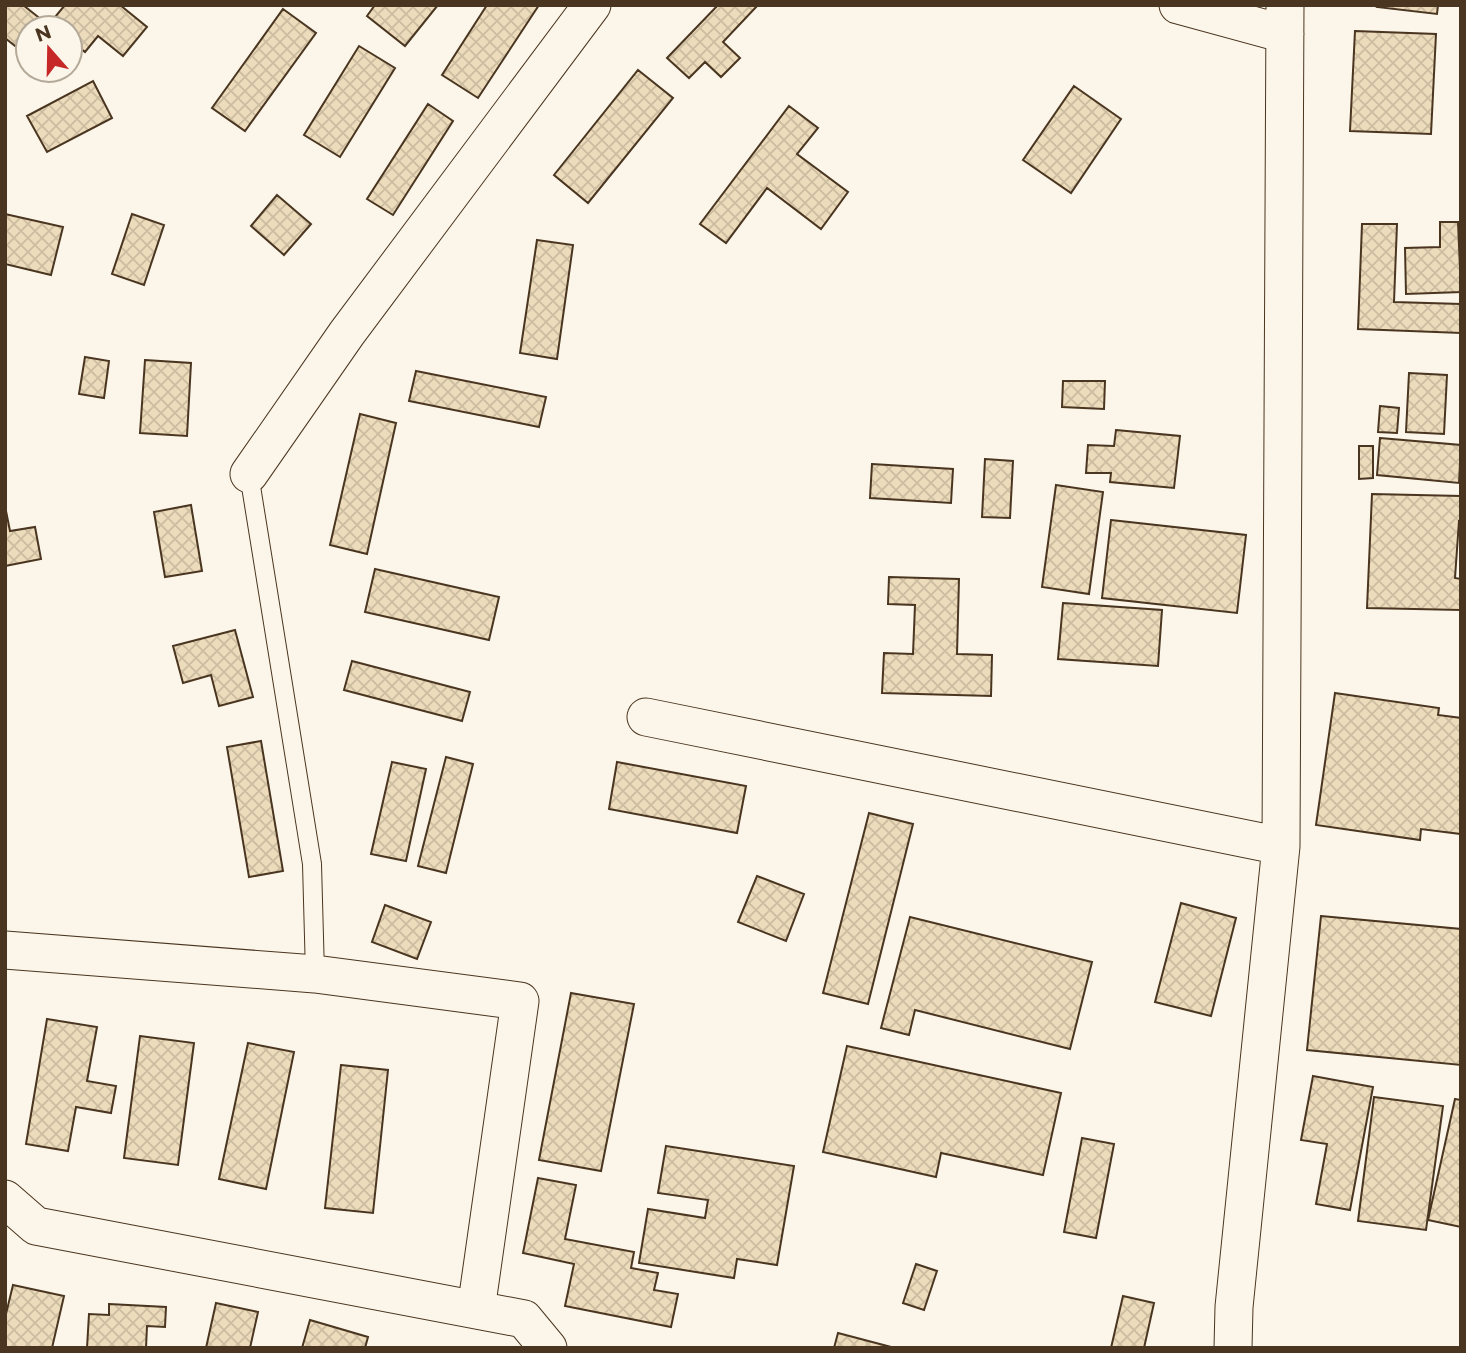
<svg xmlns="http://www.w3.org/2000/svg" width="1466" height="1353" font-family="Montserrat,sans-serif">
<defs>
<pattern id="building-cross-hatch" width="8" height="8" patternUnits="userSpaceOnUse" patternTransform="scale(1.75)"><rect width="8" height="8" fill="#ecdcbc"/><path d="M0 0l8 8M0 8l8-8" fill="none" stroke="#ccbda1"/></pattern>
</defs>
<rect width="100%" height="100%" fill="#fbf6e9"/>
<path fill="url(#building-cross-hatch)" stroke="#4a3520" stroke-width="2" d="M 5,5 L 23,5 L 47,24 L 43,28 L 28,28 L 28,47 L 24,53 L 5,38 Z
M 65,5 L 120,5 L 147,27 L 123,56 L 98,36 L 85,52 L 70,40 L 70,28 L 55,28 L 50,23 Z
M 375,5 L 438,5 L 405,46 L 367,16 Z
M 487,5 L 539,5 L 478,98 L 442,75 Z
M 718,5 L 758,5 L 723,42 L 740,58 L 721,77 L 705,62 L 689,78 L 667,58 Z
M 1378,5 L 1438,5 L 1437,14 L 1377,7 Z
M 283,9 L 316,33 L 245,131 L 212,108 Z
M 1355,31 L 1436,34 L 1431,134 L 1350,131 Z
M 359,46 L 395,68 L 340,157 L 304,135 Z
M 638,70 L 673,98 L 588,203 L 554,175 Z
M 93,81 L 112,118 L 47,152 L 27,116 Z
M 1074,86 L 1121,119 L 1071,193 L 1023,160 Z
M 428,104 L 453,121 L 393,215 L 367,199 Z
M 789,106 L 818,128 L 797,154 L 848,192 L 821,229 L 767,188 L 726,243 L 700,224 Z
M 277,195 L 311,224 L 284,255 L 251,226 Z
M 5,214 L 63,227 L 51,275 L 5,264 Z
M 132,214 L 164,225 L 144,285 L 112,274 Z
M 1440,222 L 1458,222 L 1461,292 L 1406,294 L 1405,248 L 1440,247 Z
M 1362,224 L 1397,224 L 1394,302 L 1461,304 L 1461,333 L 1358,329 Z
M 537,240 L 573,245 L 557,359 L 520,353 Z
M 85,357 L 109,361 L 104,398 L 79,394 Z
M 145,360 L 191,363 L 187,436 L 140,433 Z
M 416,371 L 546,397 L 539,427 L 409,401 Z
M 1409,373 L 1447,375 L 1444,434 L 1406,432 Z
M 1063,381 L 1105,381 L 1104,409 L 1062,407 Z
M 1380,406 L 1399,408 L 1397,433 L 1378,432 Z
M 360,414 L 396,423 L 367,554 L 330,545 Z
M 1116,430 L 1180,436 L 1174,488 L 1110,482 L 1111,473 L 1086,473 L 1088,445 L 1114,446 Z
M 1380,438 L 1461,445 L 1459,483 L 1377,475 Z
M 1359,446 L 1373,446 L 1373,478 L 1359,479 Z
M 985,459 L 1013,461 L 1010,518 L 982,517 Z
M 872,464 L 953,469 L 951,503 L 870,498 Z
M 1056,485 L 1103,492 L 1089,594 L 1042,587 Z
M 1372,494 L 1461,496 L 1461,521 L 1459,521 L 1455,578 L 1461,579 L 1461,610 L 1367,608 Z
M 191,505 L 202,571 L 165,577 L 154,512 Z
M 5,506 L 10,531 L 35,527 L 41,559 L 5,566 Z
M 1111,520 L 1246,535 L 1237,613 L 1102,598 Z
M 375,569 L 499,597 L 489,640 L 365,612 Z
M 889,577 L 959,579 L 957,654 L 992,655 L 991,696 L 882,693 L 884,653 L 913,654 L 915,605 L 888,604 Z
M 1063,603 L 1162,610 L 1158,666 L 1058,659 Z
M 235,630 L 253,697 L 219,706 L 211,675 L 183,683 L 173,646 Z
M 352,661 L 470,692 L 462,721 L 344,690 Z
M 1335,693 L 1439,708 L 1438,715 L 1461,718 L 1461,834 L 1421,829 L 1420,840 L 1316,825 Z
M 261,741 L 283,871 L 249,877 L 227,747 Z
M 446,757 L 473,764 L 446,873 L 418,866 Z
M 392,762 L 426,769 L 406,861 L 371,854 Z
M 617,762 L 746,786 L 737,833 L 609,809 Z
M 869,813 L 913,824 L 868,1004 L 823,993 Z
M 757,876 L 804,894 L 786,941 L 738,922 Z
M 1181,903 L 1236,918 L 1211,1016 L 1155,1002 Z
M 385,905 L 431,922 L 417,959 L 372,942 Z
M 1321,916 L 1461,929 L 1461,1065 L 1307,1050 Z
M 910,917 L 1092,962 L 1070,1049 L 915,1010 L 909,1035 L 881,1028 Z
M 571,993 L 634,1004 L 601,1171 L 539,1160 Z
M 47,1019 L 97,1027 L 87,1081 L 116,1086 L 111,1113 L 76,1107 L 68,1151 L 26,1144 Z
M 140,1036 L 194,1043 L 178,1165 L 124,1158 Z
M 248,1043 L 294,1052 L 266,1189 L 219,1179 Z
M 847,1046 L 1061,1093 L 1043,1175 L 941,1153 L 936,1177 L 823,1152 Z
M 341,1065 L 388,1070 L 373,1213 L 325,1208 Z
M 1313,1076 L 1373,1087 L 1350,1210 L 1316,1204 L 1327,1144 L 1301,1140 Z
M 1374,1097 L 1443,1106 L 1426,1230 L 1358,1221 Z
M 1455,1099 L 1461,1100 L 1461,1227 L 1428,1220 Z
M 1082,1138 L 1114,1144 L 1096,1238 L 1064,1232 Z
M 666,1146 L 794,1166 L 777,1265 L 737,1259 L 734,1278 L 639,1263 L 648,1209 L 705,1218 L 708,1200 L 658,1193 Z
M 538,1178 L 576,1185 L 565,1239 L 634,1252 L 631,1268 L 658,1273 L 654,1290 L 678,1294 L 671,1327 L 565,1306 L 574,1264 L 523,1253 Z
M 916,1264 L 937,1271 L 924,1310 L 903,1303 Z
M 13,1285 L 64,1296 L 52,1348 L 5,1348 L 5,1318 Z
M 1123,1296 L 1154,1303 L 1144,1348 L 1111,1348 Z
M 216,1303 L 258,1312 L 250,1348 L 206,1348 Z
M 109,1304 L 166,1307 L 165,1327 L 147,1326 L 146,1348 L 87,1348 L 89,1314 L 109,1315 Z
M 310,1320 L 368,1337 L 365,1348 L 302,1348 Z
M 838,1333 L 895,1348 L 834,1348 Z"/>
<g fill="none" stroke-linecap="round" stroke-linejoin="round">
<g stroke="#4a3520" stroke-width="20">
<path id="service" d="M 249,474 L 312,864 L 315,974"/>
</g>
<g stroke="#4a3520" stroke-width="39">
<path id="minor" d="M 1178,5 L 1285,34
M 249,474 L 347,333 L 592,5
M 646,717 L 1281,846
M 5,950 L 315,974 L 520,1001 L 476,1310
M 5,1199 L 36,1226 L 524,1319 L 548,1348
M 1233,1348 L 1234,1307 L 1281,846 L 1285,5"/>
</g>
<use href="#service" stroke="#fbf6e9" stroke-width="18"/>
<use href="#minor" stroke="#fbf6e9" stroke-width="37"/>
</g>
<rect width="1466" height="1353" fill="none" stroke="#4a3520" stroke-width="14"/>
<g transform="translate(49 49) rotate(340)"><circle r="33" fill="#fbf6e9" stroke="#b4a999" stroke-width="2"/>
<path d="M0-5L12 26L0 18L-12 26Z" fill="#c62828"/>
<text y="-10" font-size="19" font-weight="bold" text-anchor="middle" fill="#4a3520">N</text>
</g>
</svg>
